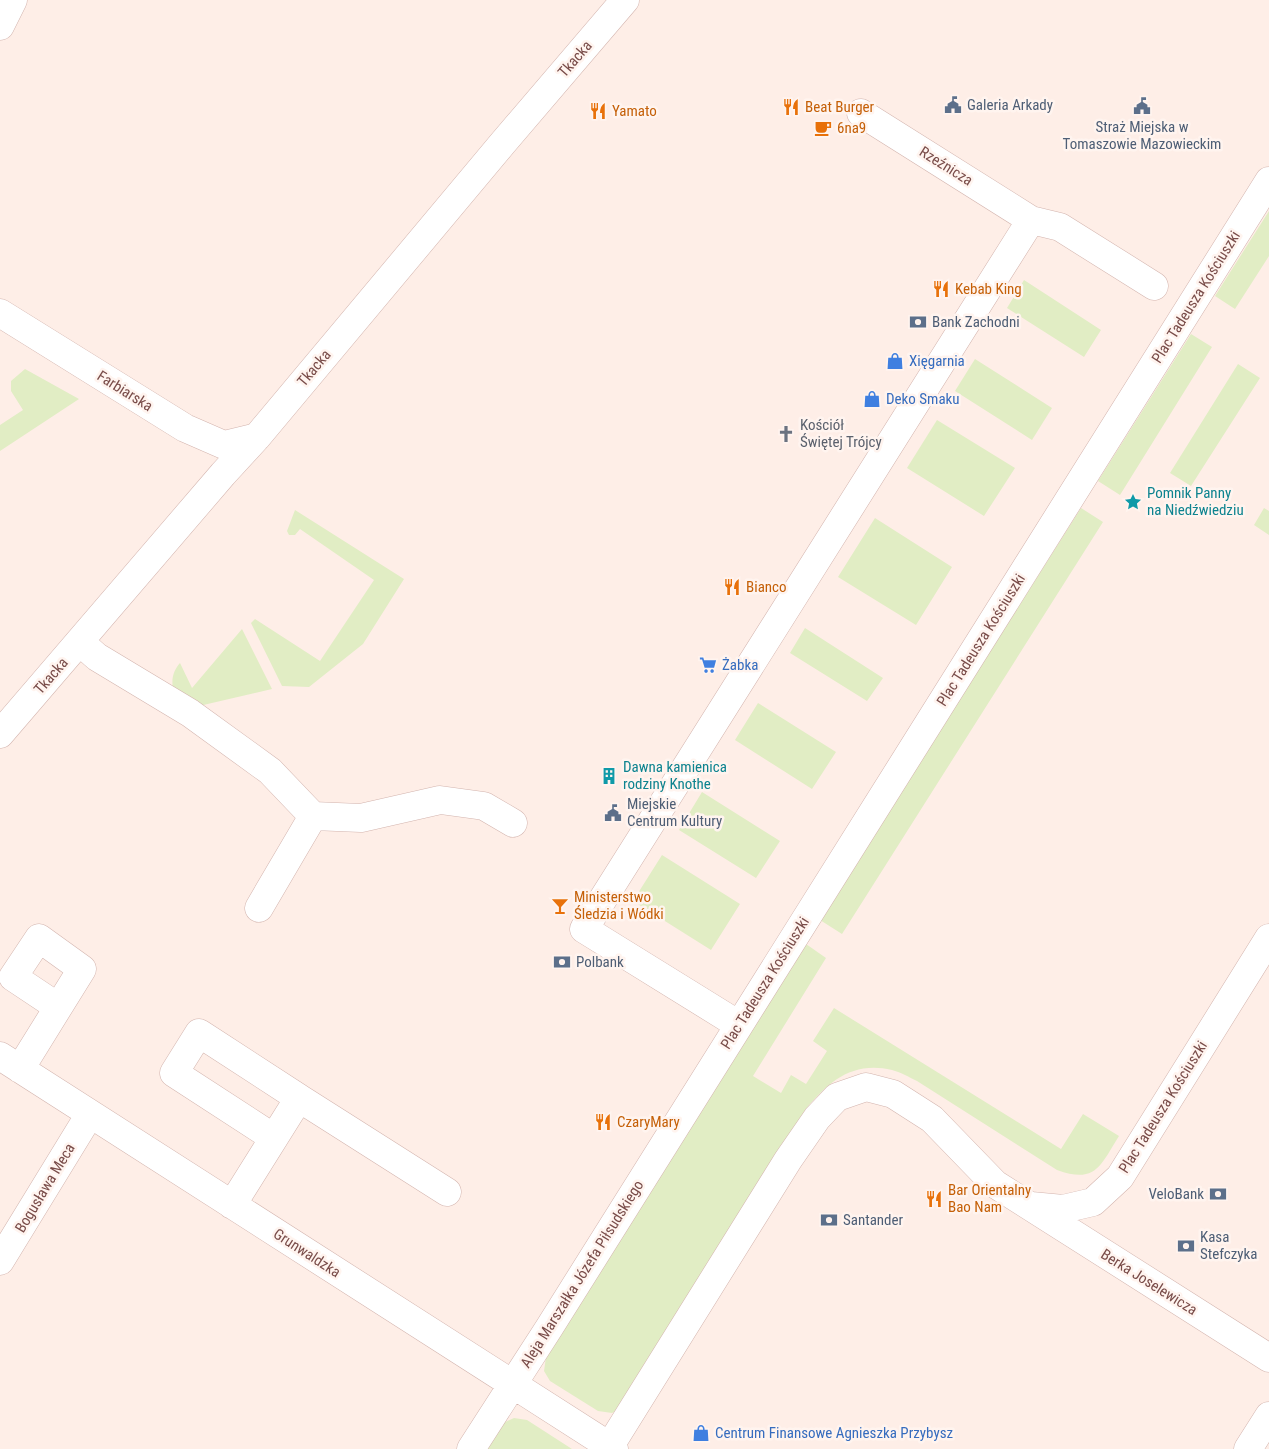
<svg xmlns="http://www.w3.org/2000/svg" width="1269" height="1449" font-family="'Roboto Condensed',sans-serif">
<rect width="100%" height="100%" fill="#feeee7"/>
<path fill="#e1edc4" d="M 1269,211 L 1269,256 L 1235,309 L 1215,296 Z
M 1024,280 L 1101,330 L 1084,357 L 1007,308 Z
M 1191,334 L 1212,347 L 1120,495 L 1098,481 Z
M 975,359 L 1052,408 L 1032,440 L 955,391 Z
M 1238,364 L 1260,378 L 1191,486 L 1170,473 Z
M 25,369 L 79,399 L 0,451 L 0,425 L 23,410 L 11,391 L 11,381 Z
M 937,420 L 1015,468 L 984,516 L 907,468 Z
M 1081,508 L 1103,522 L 842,934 L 820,920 Z
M 1264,508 L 1269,511 L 1269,535 L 1254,525 Z
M 295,510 L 404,579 L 363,644 L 309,687 L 282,686 L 251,623 L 255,619 L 320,661 L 374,580 L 300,529 L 295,535 L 289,535 L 287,531 Z
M 875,518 L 952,567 L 916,625 L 838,577 Z
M 805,628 L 883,678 L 867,701 L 790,653 Z
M 242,629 L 272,689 L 199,706 L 173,688 C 171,678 174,670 180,663 L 192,688 Z
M 758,703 L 836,752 L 812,789 L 735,740 Z
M 702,792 L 780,841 L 756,878 L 679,830 Z
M 662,855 L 740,904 L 711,950 L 633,901 Z
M 806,944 L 826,958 L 753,1076 L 781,1093 L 791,1075 L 806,1084 L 827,1051 L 813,1041 L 834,1008 L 1061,1149 L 1083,1114 L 1119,1136 C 1100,1166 1096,1184 1057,1170 L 917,1081 C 909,1077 900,1072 892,1070 C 853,1061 829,1081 806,1109 L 622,1407 L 612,1413 L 598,1411 L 550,1381 L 544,1371 L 546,1357 Z
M 514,1418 L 527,1420 L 572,1449 L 487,1449 L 503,1423 Z"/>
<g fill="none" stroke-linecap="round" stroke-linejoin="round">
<g stroke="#d3b4ae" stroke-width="29">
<path id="minor" d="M 0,26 L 13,0
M 861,113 L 1031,220 L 1060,227 L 1154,286
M 0,313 L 185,428 L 224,445 L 257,437
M 80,642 L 97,657 L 190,713 L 270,771 L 313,816 L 361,818 L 440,800 L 484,806 L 513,823
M 0,734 L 223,474 L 257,437 L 502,144 L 625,0
M 259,908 L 313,816
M 739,1025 L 584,929 L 1031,220
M 0,1056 L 614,1449
M 20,1069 L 82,969 L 39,938 L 13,977 L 58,1007
M 274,1138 L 174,1073 L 199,1033 L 299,1098
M 232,1205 L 299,1098 L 447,1192
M 1031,1206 L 1063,1209 L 1093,1202 L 1120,1177 L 1269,938
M 0,1261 L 90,1114
M 471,1449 L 549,1328 L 1269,181
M 608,1449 L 788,1160 L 817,1118 L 837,1097 L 866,1087 L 893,1094 L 932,1119 L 995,1184 L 1269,1358
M 1248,1449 L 1269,1416"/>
</g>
<use href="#minor" stroke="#fff" stroke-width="28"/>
</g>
<defs>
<g id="civic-bare" transform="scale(1.35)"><path d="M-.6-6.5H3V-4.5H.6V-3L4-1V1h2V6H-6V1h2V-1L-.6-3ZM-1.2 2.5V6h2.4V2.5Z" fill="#5c6f8a" stroke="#fff4ef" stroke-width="2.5" paint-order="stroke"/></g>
<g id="restaurant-bare" transform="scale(1.35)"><path d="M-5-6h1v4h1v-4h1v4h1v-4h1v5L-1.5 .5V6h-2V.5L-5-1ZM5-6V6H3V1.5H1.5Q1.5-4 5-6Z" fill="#e8710a" stroke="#fff4ef" stroke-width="2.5" paint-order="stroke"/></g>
<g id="cafe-bare" transform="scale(1.35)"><path d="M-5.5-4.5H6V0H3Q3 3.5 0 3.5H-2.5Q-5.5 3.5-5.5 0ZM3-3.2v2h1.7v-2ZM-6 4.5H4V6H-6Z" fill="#e8710a" stroke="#fff4ef" stroke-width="2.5" paint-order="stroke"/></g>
<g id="bank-bare" transform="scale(1.35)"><path d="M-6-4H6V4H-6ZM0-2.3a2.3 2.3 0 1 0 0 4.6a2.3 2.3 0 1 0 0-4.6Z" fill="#5c6f8a" stroke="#fff4ef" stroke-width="2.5" paint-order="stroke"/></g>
<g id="shop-bare" transform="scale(1.35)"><path d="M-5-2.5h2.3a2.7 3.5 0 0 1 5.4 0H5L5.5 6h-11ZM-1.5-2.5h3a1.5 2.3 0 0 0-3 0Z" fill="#3f7fe0" stroke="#fff4ef" stroke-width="2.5" paint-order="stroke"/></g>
<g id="church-bare" transform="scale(1.35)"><path d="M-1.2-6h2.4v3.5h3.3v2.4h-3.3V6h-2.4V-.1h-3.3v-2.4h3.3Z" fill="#6b7280" stroke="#fff4ef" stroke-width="2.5" paint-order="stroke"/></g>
<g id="sight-bare" transform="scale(1.35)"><path d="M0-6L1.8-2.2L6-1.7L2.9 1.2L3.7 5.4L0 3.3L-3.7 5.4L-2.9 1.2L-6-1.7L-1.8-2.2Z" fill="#0f9aa8" stroke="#fff4ef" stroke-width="2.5" paint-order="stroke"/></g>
<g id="supermarket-bare" transform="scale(1.35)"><path d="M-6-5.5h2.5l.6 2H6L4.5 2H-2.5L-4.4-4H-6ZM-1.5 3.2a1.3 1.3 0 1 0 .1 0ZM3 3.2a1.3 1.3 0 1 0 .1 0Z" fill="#3f7fe0" stroke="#fff4ef" stroke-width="2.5" paint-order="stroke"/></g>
<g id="building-bare" transform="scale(1.35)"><path d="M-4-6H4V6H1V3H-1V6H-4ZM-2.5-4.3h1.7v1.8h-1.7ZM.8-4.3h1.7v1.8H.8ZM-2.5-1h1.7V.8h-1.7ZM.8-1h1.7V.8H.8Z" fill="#0f9aa8" stroke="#fff4ef" stroke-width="2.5" paint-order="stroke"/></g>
<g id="bar-bare" transform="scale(1.35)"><path d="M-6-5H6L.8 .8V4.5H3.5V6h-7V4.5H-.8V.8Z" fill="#e8710a" stroke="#fff4ef" stroke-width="2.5" paint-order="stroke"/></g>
</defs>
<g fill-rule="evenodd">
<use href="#civic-bare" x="953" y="105"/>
<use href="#civic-bare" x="1142" y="106"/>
<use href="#restaurant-bare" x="791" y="107"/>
<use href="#restaurant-bare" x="598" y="111"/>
<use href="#cafe-bare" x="823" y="128"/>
<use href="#restaurant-bare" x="941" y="289"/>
<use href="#bank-bare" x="918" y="322"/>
<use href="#shop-bare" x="895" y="361"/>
<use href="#shop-bare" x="872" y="399"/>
<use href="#church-bare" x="786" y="434"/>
<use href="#sight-bare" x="1133" y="502"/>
<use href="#restaurant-bare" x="732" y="587"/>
<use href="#supermarket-bare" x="708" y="665"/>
<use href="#building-bare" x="609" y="776"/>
<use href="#civic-bare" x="613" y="813"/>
<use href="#bar-bare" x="560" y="906"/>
<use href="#bank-bare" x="562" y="962"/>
<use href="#restaurant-bare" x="603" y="1122"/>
<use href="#bank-bare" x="1218" y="1194"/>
<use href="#restaurant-bare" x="934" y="1199"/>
<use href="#bank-bare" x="829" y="1220"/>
<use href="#bank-bare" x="1186" y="1246"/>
<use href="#shop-bare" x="701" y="1433"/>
</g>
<g text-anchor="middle" stroke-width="5" stroke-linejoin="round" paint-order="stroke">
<g font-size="15" fill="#794c49" stroke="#fff4ef">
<text transform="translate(575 59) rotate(-49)" y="5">Tkacka</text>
<text transform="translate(946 166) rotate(32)" y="5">Rzeźnicza</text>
<text transform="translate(1196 297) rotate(-58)" y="5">Plac Tadeusza Kościuszki</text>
<text transform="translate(314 368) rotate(-50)" y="5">Tkacka</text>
<text transform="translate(125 391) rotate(32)" y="5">Farbiarska</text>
<text transform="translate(981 640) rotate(-58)" y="5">Plac Tadeusza Kościuszki</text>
<text transform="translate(51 676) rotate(-49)" y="5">Tkacka</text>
<text transform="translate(765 983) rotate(-58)" y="5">Plac Tadeusza Kościuszki</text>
<text transform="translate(1163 1107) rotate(-58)" y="5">Plac Tadeusza Kościuszki</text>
<text transform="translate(45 1188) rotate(-59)" y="5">Bogusława Meca</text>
<text transform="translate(307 1253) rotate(33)" y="5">Grunwaldzka</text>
<text transform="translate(582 1274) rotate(-58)" y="5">Aleja Marszałka Józefa Piłsudskiego</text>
<text transform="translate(1149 1282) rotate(32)" y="5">Berka Joselewicza</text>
</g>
<g font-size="15" fill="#4e5e75" stroke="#fff4ef" text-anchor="start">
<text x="967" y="110">Galeria Arkady</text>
<text x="1142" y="132" text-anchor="middle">Straż Miejska w<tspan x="1142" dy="17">Tomaszowie Mazowieckim</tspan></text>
<text x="932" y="327">Bank Zachodni</text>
<text x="627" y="809">Miejskie<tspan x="627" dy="17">Centrum Kultury</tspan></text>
<text x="576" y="967">Polbank</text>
<text x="1204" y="1199" text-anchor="end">VeloBank</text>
<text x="843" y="1225">Santander</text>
<text x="1200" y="1242">Kasa<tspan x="1200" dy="17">Stefczyka</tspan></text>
</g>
<g font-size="15" fill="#c56008" stroke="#fff4ef" text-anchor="start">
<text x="805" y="112">Beat Burger</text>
<text x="612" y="116">Yamato</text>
<text x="837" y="133">6na9</text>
<text x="955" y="294">Kebab King</text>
<text x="746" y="592">Bianco</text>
<text x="574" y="902">Ministerstwo<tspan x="574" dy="17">Śledzia i Wódki</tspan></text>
<text x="617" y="1127">CzaryMary</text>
<text x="948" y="1195">Bar Orientalny<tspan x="948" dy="17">Bao Nam</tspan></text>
</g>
<g font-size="15" fill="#366cbe" stroke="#fff4ef" text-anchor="start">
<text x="909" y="366">Xięgarnia</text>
<text x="886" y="404">Deko Smaku</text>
<text x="722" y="670">Żabka</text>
<text x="715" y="1438">Centrum Finansowe Agnieszka Przybysz</text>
</g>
<g font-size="15" fill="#5b616d" stroke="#fff4ef" text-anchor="start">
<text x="800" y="430">Kościół<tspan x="800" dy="17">Świętej Trójcy</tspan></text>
</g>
<g font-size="15" fill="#0d838f" stroke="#fff4ef" text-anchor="start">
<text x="1147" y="498">Pomnik Panny<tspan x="1147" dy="17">na Niedźwiedziu</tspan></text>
<text x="623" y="772">Dawna kamienica<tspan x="623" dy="17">rodziny Knothe</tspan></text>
</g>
</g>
</svg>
